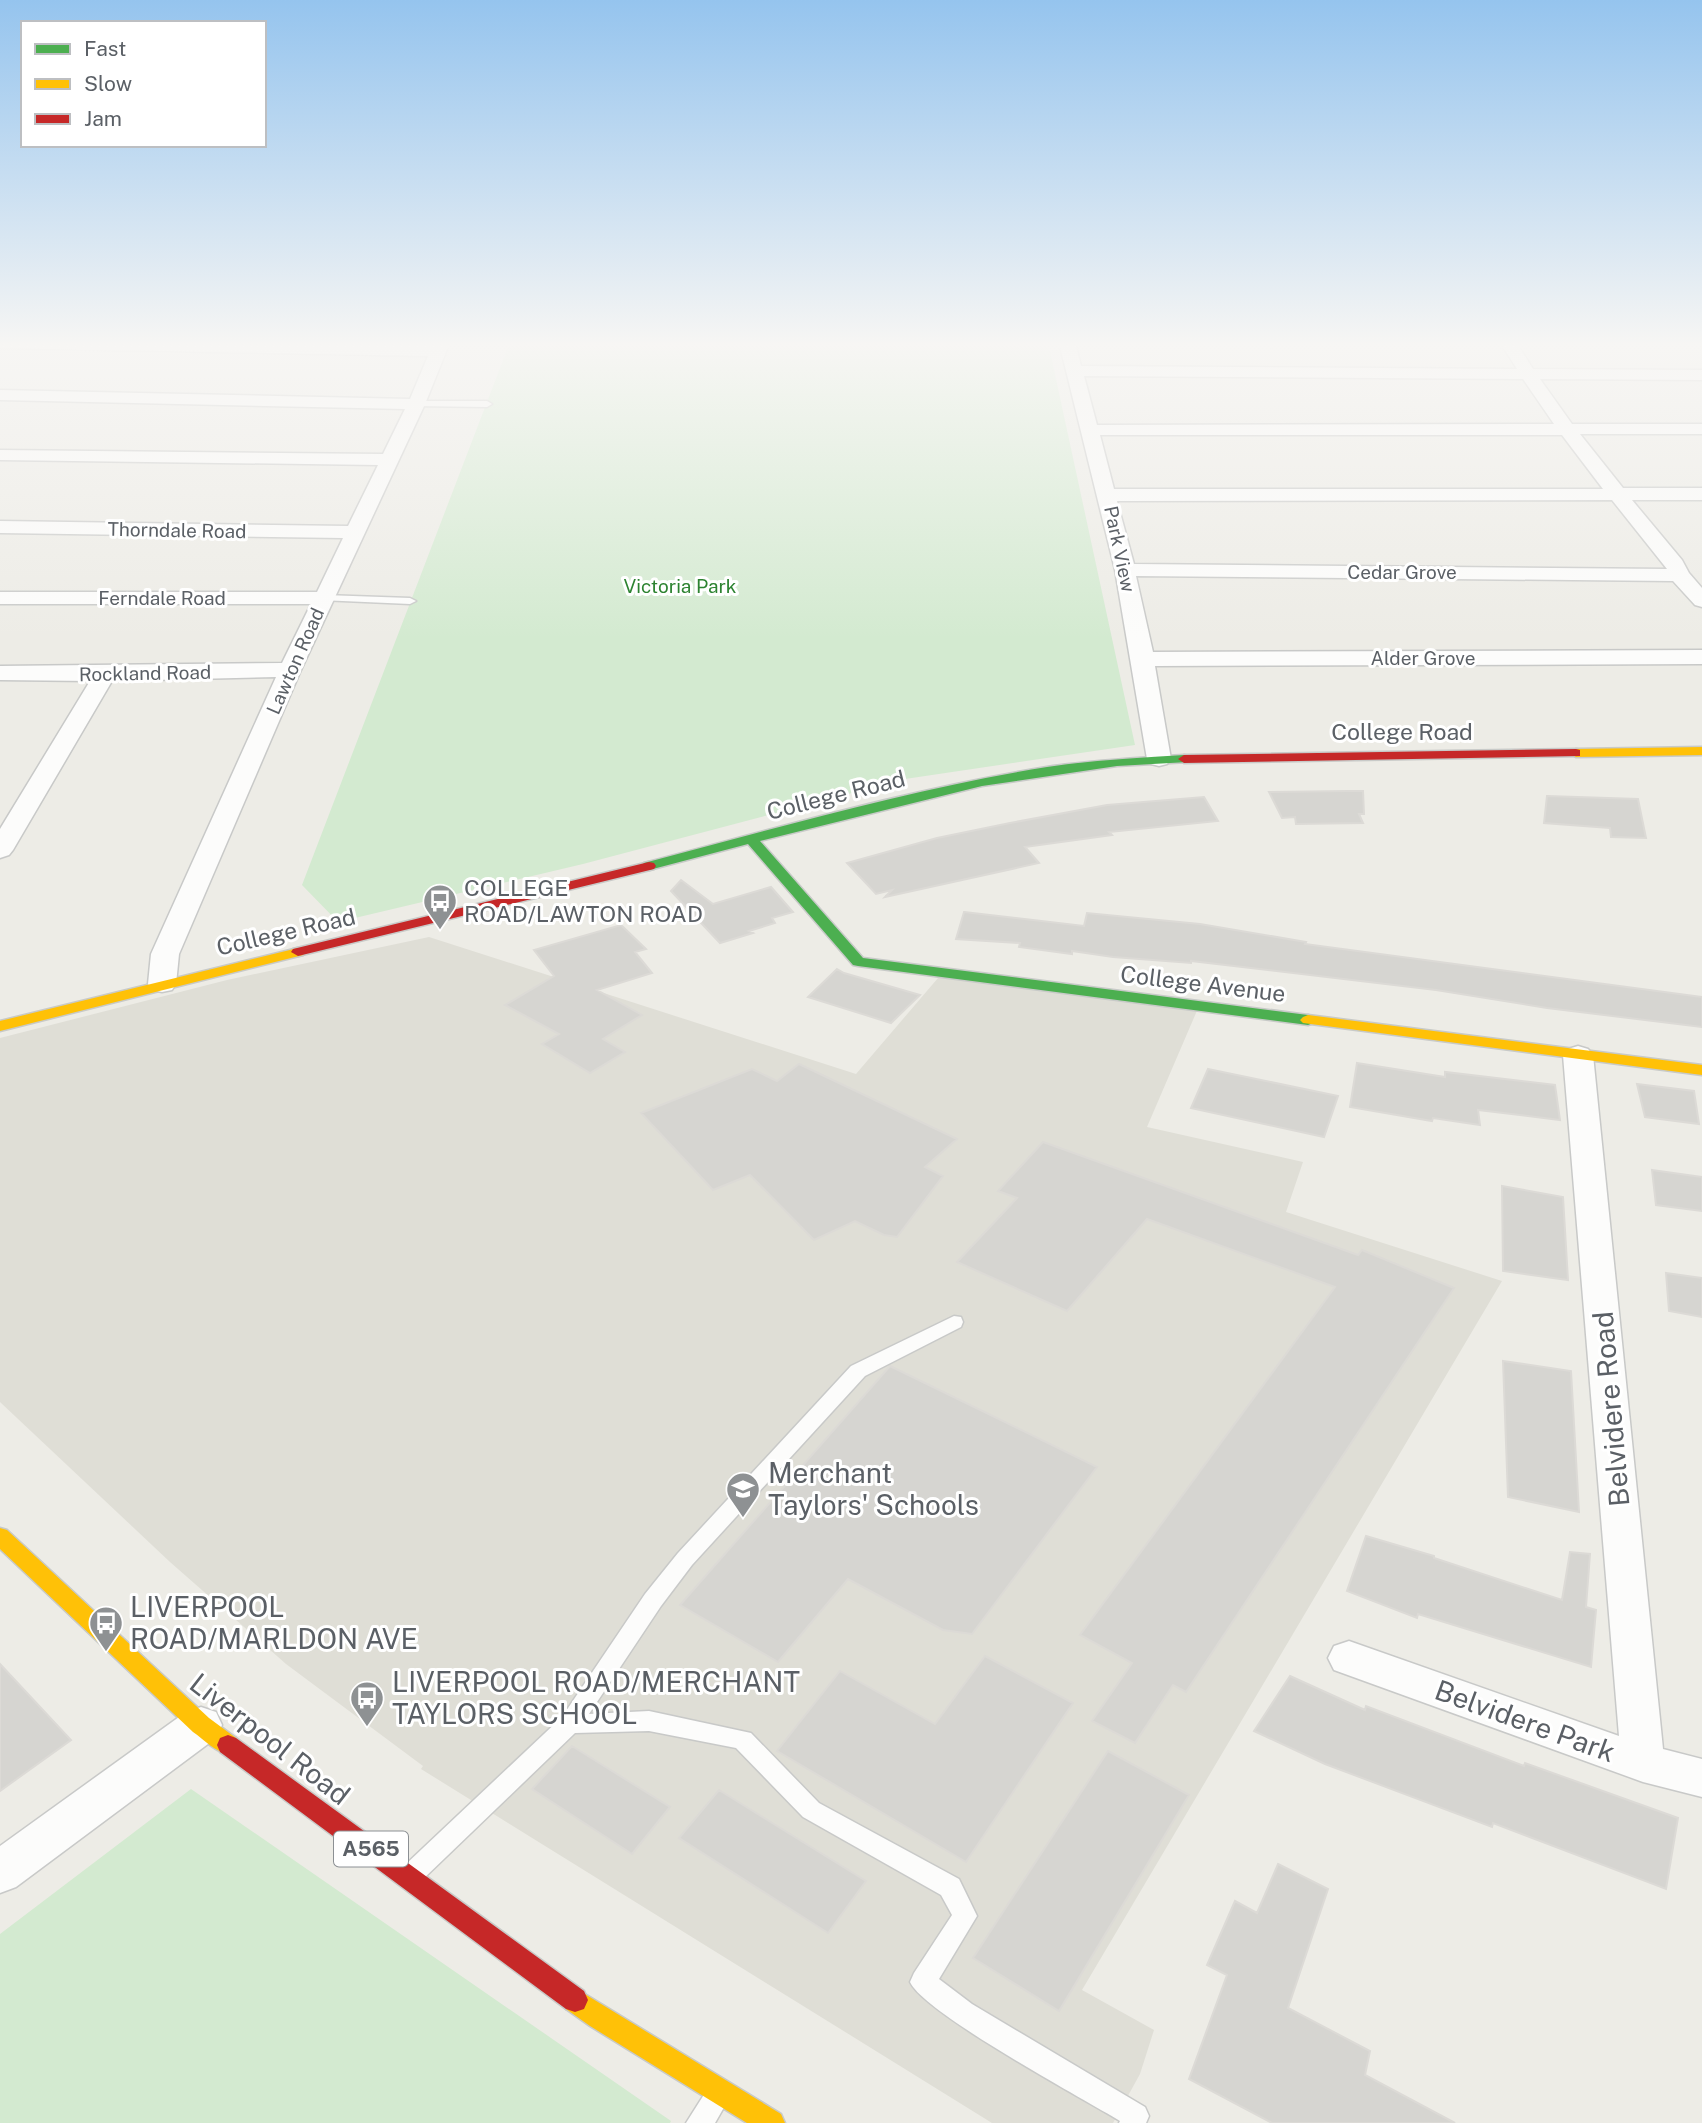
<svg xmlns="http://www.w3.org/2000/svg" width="1702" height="2123" font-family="'Public Sans',sans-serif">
<rect width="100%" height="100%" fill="#edece6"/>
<path fill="#dfded6" d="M 429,937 L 856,1074 L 944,971 L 1199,1006 L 1147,1127 L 1303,1162 L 1286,1212 L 1502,1281 L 1082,1990 L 1154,2030 L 1140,2074 L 1113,2123 L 992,2123 L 421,1769 L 423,1766 L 286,1664 L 170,1562 L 0,1402 L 0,1038 L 227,980 Z"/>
<path fill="#d3ead0" d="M 510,342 L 1048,342 L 1135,745 L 905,779 L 583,864 L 338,922 L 302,885 Z
M 191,1789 L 671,2121 L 670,2123 L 0,2123 L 0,1934 Z"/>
<path fill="#d6d5d1" stroke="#dcdad6" stroke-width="2" d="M 1347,791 L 1363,791 L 1364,814 L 1359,814 L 1363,823 L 1296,824 L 1295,817 L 1282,818 L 1269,792 Z
M 1547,796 L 1638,799 L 1646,838 L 1611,837 L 1610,828 L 1544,823 Z
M 1204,797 L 1218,821 L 1109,832 L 1112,835 L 1025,847 L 1039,863 L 885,897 L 892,890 L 876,894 L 847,863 L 937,838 L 1010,823 L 1107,805 Z
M 681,880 L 713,904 L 771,887 L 793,912 L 772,918 L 775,923 L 749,931 L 753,933 L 720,943 L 671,891 Z
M 964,912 L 1084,926 L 1087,913 L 1200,924 L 1306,942 L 1305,944 L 1702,997 L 1702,1027 L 1547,1008 L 1436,990 L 1191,961 L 1191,963 L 1113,957 L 1072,951 L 1072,954 L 1019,947 L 1020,943 L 956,939 Z
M 621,925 L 646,949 L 635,952 L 652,973 L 597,990 L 642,1015 L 603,1039 L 625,1052 L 590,1073 L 542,1044 L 559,1034 L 505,1005 L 554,976 L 534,950 Z
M 837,969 L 844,973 L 920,995 L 891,1023 L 808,997 Z
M 1357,1063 L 1445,1077 L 1445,1072 L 1555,1085 L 1560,1120 L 1478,1110 L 1480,1125 L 1433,1118 L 1432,1121 L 1350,1107 Z
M 799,1064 L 957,1139 L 925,1167 L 943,1176 L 897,1237 L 884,1235 L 855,1221 L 814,1240 L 750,1175 L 713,1190 L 641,1113 L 752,1069 L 777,1081 Z
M 1208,1069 L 1338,1096 L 1324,1137 L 1191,1108 Z
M 1637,1084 L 1694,1091 L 1699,1124 L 1645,1117 Z
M 1043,1142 L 1358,1255 L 1362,1250 L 1454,1288 L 1186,1692 L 1173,1685 L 1135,1743 L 1092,1721 L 1132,1663 L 1080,1635 L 1335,1287 L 1147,1219 L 1067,1311 L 957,1262 L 1017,1198 L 998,1191 Z
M 1652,1170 L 1702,1177 L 1702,1211 L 1656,1205 Z
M 1502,1186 L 1563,1197 L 1568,1280 L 1503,1271 Z
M 1666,1273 L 1702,1278 L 1702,1317 L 1669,1311 Z
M 1503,1361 L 1571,1371 L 1579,1512 L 1508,1497 Z
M 890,1366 L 1097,1467 L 972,1634 L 943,1630 L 848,1579 L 778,1662 L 680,1605 Z
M 1366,1536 L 1434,1556 L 1434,1558 L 1562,1600 L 1570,1552 L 1590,1554 L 1586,1607 L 1596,1610 L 1591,1667 L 1418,1614 L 1417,1618 L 1347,1591 Z
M 985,1656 L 1073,1703 L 966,1862 L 777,1751 L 840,1671 L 935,1724 Z
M 0,1664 L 71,1740 L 0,1791 Z
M 1290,1676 L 1365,1710 L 1366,1706 L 1524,1766 L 1525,1763 L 1678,1818 L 1666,1889 L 1493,1823 L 1492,1827 L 1325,1764 L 1254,1731 Z
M 572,1746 L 670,1807 L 632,1854 L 532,1789 Z
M 1108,1751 L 1189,1795 L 1059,2011 L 973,1958 Z
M 719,1790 L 866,1881 L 828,1933 L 679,1838 Z
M 1278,1864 L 1328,1889 L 1288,2008 L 1370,2051 L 1365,2075 L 1455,2123 L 1272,2123 L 1189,2079 L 1227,1975 L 1207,1965 L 1235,1901 L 1257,1913 Z"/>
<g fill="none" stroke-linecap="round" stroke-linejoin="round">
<g stroke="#c8c9c8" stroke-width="3">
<path id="lane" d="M 416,401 L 487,401 L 492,404 L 487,407 L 413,406 L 413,402 Z
M 324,595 L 410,598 L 416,601 L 410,604 L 320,600 L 320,596 Z
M 954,1316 L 961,1317 L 963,1322 L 961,1327 L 865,1376 L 692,1565 L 661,1606 L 589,1714 L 649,1711 L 751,1733 L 819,1803 L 959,1879 L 977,1916 L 939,1979 L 972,2004 L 1145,2107 L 1149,2116 L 1146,2123 L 1119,2123 L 1120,2121 C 1082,2098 924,2013 910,1982 L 914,1973 L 952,1915 L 941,1895 L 803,1817 L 736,1748 L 649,1731 L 575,1733 L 421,1881 L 413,1884 L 405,1881 L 401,1873 L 405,1865 L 562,1717 L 645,1594 L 678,1553 L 851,1366 Z
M 714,2089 L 723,2093 L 727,2102 L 715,2123 L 686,2123 L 705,2093 Z"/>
</g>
<g stroke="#c8c9c8" stroke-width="3">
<path id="street" d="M 0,342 L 432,346 L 434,342 L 450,342 L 425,404 L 301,670 L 179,954 L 176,984 L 172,990 L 162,992 L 152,990 L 148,984 L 151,954 L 276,677 L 112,681 L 13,850 L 9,855 L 0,858 L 0,829 L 90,681 L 0,680 L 0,666 L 282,663 L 311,604 L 0,604 L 0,592 L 317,592 L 343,538 L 0,533 L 0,521 L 348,526 L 378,465 L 0,460 L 0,450 L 383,454 L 405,409 L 0,400 L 0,390 L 410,399 L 428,356 L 0,348 Z
M 1059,342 L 1075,342 L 1081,366 L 1517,369 L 1500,342 L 1516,342 L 1533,369 L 1702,370 L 1702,380 L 1540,379 L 1572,424 L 1702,424 L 1702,434 L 1580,434 L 1623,488 L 1702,488 L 1702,500 L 1632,500 L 1682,560 L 1689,573 L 1702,588 L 1702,607 L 1695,605 L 1673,581 L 1136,576 L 1153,652 L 1702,650 L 1702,664 L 1155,666 L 1171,759 L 1167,764 L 1159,766 L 1151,764 L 1147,759 L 1115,570 ZM 1084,376 L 1523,379 L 1554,424 L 1097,425 ZM 1100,435 L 1562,435 L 1603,489 L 1114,489 ZM 1612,500 L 1667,569 L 1134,564 L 1117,501 Z
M 1578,1046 L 1588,1049 L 1593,1055 L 1663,1749 L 1702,1759 L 1702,1797 L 1643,1782 L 1334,1670 L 1328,1658 L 1334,1646 L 1349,1641 L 1619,1736 L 1563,1055 L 1568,1049 Z
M 201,1707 L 216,1712 L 222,1725 L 216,1738 L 16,1887 L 0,1893 L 0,1846 L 186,1712 Z"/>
</g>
<g stroke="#c8cac8" stroke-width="3">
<path id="fast" d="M 1184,755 L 1188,756 L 1188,762 L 1117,766 L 982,786 L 760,841 L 863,958 L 1308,1015 L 1313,1017 L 1316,1020 L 1313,1023 L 1308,1025 L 858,966 L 853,965 L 748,844 L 649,870 L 642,866 L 644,863 C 778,828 910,789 1047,767 C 1092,760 1138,758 1184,755 Z"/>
</g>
<g stroke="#c8cac8" stroke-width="3">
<path id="slow" d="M 1702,747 L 1702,755 L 1576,757 L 1570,753 L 1576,749 Z
M 298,948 L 305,952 L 303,955 L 0,1031 L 0,1021 Z
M 1308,1015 L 1702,1065 L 1702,1075 L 1303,1023 L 1300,1020 L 1303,1017 Z
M 0,1528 L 7,1530 L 209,1718 L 236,1738 L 239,1745 L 236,1752 C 220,1758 206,1741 193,1732 L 0,1549 Z
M 575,1988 L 781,2114 L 785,2123 L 747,2123 L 590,2026 L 566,2009 L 562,2000 L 566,1991 Z"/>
</g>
<g stroke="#c8cac8" stroke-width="3">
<path id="jam" d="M 1576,749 L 1580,750 L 1580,756 L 1184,763 L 1178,759 L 1184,755 Z
M 649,862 L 654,863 L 656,866 L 654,869 L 298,956 L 291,952 L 293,949 Z
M 228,1735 L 236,1738 L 584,1991 L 588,2000 L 584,2009 L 575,2012 L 566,2009 L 220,1752 L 217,1745 L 220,1738 Z"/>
</g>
<use href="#lane" fill="#fcfcfb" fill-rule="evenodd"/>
<use href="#street" fill="#fcfcfb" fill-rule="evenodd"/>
<use href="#fast" fill="#4caf50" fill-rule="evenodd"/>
<use href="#slow" fill="#ffc107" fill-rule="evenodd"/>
<use href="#jam" fill="#c62828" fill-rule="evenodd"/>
</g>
<linearGradient id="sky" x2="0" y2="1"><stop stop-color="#95c4ee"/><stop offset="0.54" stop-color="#f7f6f4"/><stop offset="1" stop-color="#f7f6f4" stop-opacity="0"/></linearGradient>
<rect width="1702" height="639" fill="url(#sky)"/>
<defs>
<g id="bus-pin" transform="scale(1.75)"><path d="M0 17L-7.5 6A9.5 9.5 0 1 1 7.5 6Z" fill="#8e9193" stroke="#fff"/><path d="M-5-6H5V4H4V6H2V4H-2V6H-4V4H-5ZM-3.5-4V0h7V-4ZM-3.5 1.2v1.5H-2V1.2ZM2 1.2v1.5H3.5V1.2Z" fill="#fff"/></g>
<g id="school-pin" transform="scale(1.75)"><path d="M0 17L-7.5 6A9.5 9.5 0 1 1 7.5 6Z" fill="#8e9193" stroke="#fff"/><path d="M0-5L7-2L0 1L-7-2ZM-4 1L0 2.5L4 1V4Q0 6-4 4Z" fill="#fff"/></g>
</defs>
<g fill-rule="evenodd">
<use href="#bus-pin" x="440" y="901"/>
<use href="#school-pin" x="743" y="1489"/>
<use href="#bus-pin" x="106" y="1623"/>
<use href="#bus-pin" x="367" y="1698"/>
</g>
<g text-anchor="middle" stroke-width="6" stroke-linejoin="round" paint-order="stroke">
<g font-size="19" fill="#5b6066" stroke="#fff">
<text transform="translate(177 530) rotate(1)" y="7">Thorndale Road</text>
<text transform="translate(1120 549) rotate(78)" y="7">Park View</text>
<text x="1402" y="579">Cedar Grove</text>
<text x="162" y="605">Ferndale Road</text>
<text x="1423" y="665">Alder Grove</text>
<text transform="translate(295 661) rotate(-66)" y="7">Lawton Road</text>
<text transform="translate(145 673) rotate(-1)" y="7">Rockland Road</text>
</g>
<g font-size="19" fill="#2d8331" stroke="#fff">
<text x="680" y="593">Victoria Park</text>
</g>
<rect fill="#fff" stroke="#8c9094" stroke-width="2" x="334" y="1831.5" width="74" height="35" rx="5"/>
<g font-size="21" font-weight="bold" fill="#5b6066">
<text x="371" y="1856">A565</text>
</g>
<g font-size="23" fill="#5b6066" stroke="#fff">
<text x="1402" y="740">College Road</text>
<text transform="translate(836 795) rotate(-14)" y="8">College Road</text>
<text transform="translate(286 932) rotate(-13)" y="8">College Road</text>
<text transform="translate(1203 984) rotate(7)" y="8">College Avenue</text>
</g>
<g font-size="23" fill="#5b6066" stroke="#fff" text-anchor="start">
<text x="464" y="896">COLLEGE<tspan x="464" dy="26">ROAD/LAWTON ROAD</tspan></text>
</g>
<g font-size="28" fill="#5b6066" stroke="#fff">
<text transform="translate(1611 1409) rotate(-95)" y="10">Belvidere Road</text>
<text transform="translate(1525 1721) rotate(20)" y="10">Belvidere Park</text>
<text transform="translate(270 1739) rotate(38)" y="10">Liverpool Road</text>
</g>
<g font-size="28" fill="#5b6066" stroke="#fff" text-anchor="start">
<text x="768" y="1483">Merchant<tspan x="768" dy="32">Taylors' Schools</tspan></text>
<text x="130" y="1617">LIVERPOOL<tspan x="130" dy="32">ROAD/MARLDON AVE</tspan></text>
<text x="392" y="1692">LIVERPOOL ROAD/MERCHANT<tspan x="392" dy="32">TAYLORS SCHOOL</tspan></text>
</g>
</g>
<rect x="21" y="21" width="245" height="126" fill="#ffffff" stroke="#bdbfc2" stroke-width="2"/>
<rect x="35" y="44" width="35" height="10" fill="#4caf50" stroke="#bdbfc2" stroke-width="2"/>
<text x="84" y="56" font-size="21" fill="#5b6066">Fast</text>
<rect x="35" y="79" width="35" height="10" fill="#ffc107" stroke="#bdbfc2" stroke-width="2"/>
<text x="84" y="91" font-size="21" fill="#5b6066">Slow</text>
<rect x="35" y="114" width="35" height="10" fill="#c62828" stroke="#bdbfc2" stroke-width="2"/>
<text x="84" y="126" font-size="21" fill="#5b6066">Jam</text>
</svg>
